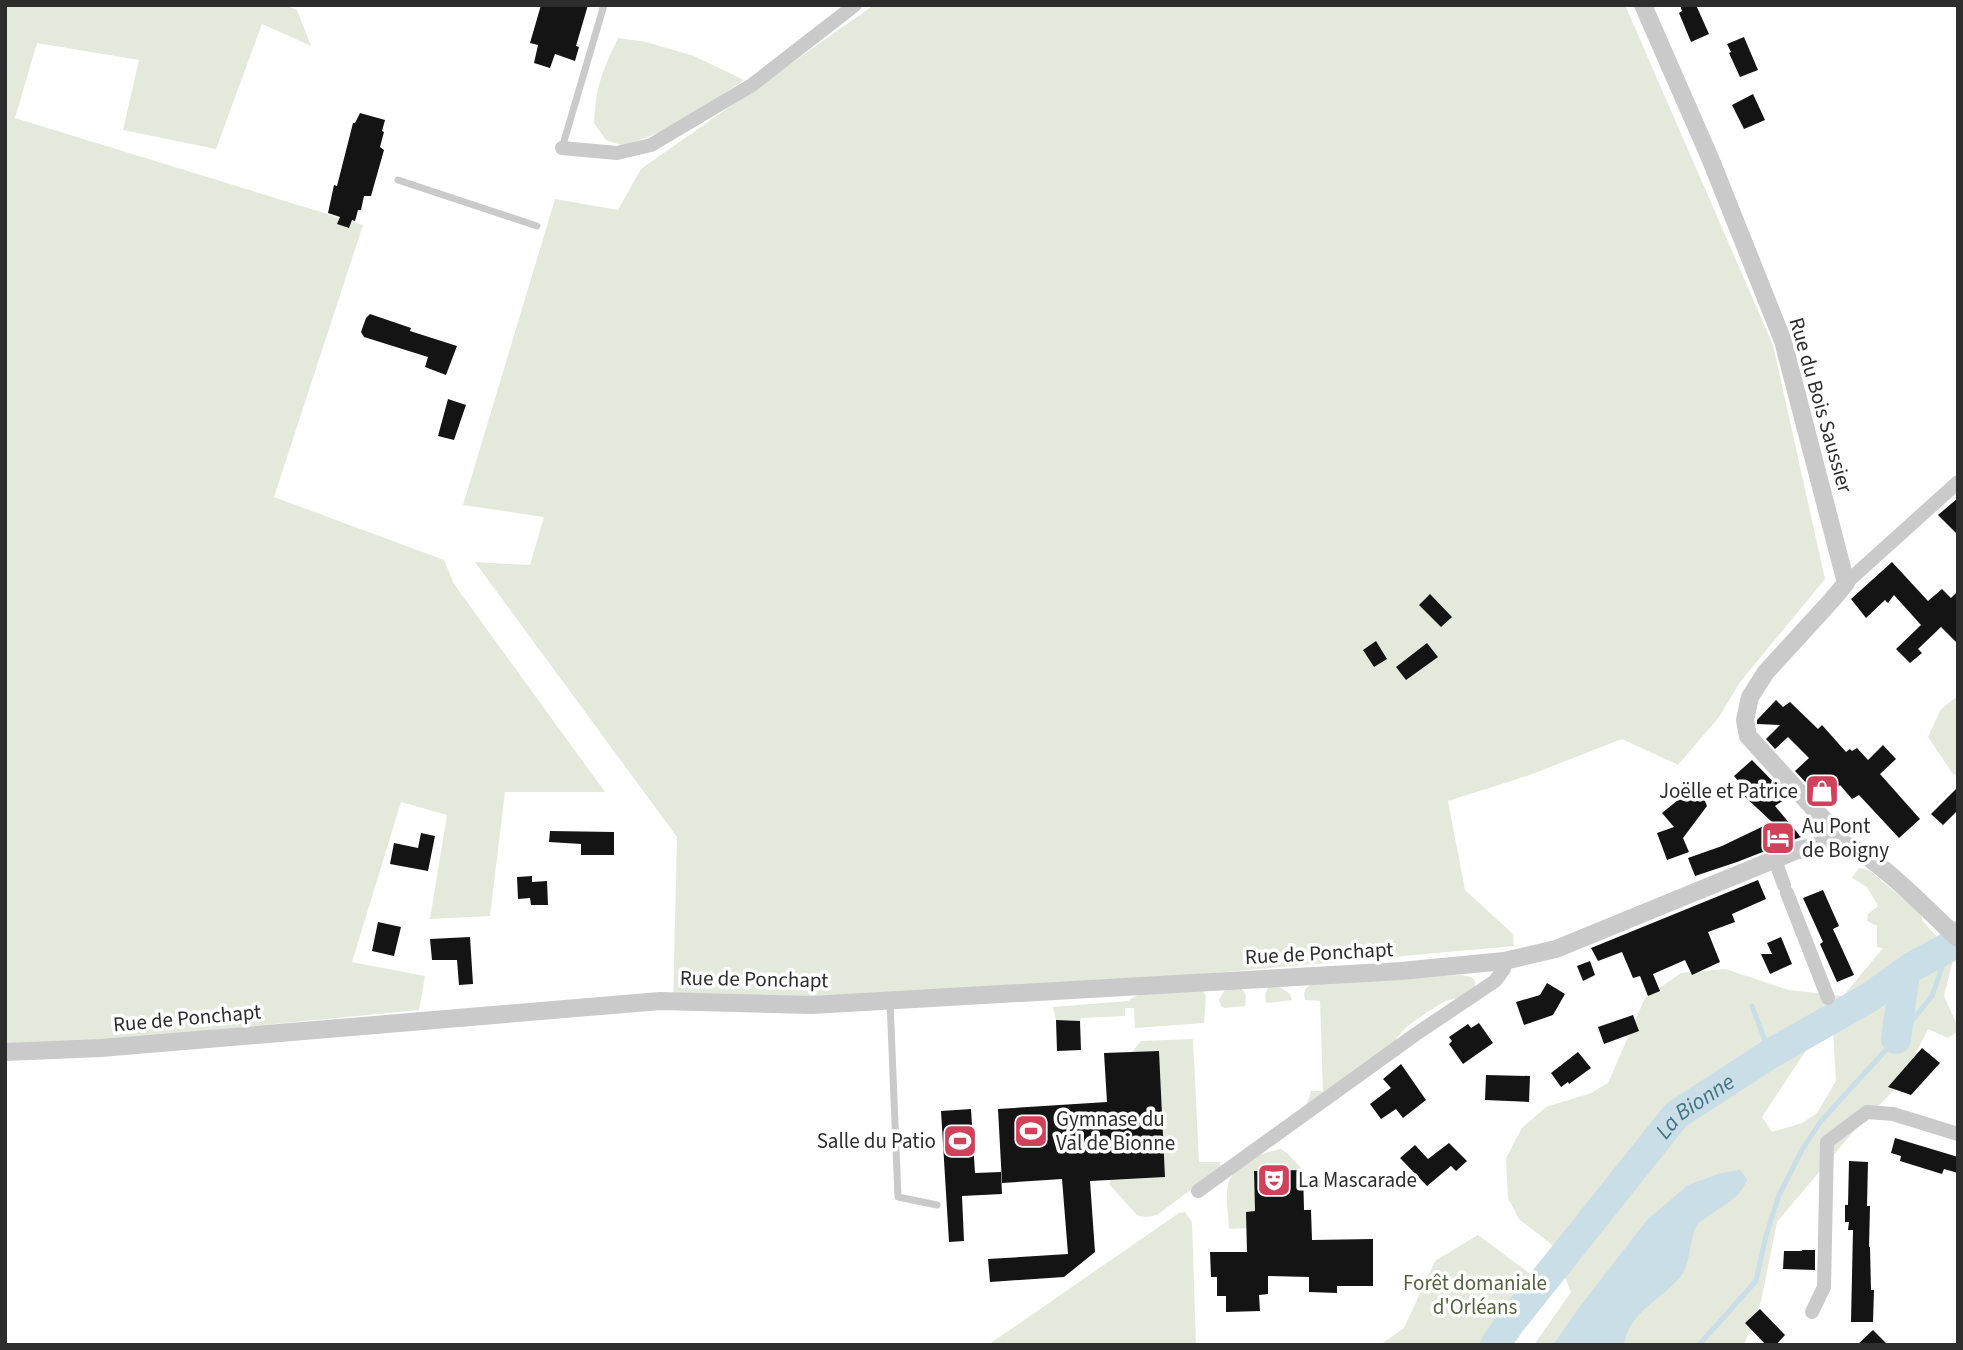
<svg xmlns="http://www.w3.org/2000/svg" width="1963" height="1350" font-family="'Source Sans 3',sans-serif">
<rect width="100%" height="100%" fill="#fff"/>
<path fill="#e4e9dc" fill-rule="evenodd" d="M 5,5 L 285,5 L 297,10 L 311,46 L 262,24 L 216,149 L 123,130 L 139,60 L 37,43 L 15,118 L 363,225 L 274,497 L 444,560 L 454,584 L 605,792 L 505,792 L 490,916 L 430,919 L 447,815 L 401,802 L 352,962 L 425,976 L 419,1010 L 99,1041 L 5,1044 Z
M 874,5 L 1625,5 L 1773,345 L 1825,579 L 1740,682 L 1719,717 L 1678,765 L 1622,739 L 1527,776 L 1448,801 L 1465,890 L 1513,934 L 1514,946 L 1193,975 L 673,1007 L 677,837 L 475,562 L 530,565 L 544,517 L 463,505 L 555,199 L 618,210 L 641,169 Z
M 618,38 L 646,42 L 694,56 L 744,80 L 678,125 L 624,146 L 606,140 L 594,123 C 596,86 602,72 618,38 Z
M 1958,696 L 1958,775 L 1953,774 L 1928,737 L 1941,709 Z
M 1859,868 L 1869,870 L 1922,915 L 1922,920 L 1954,956 L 1944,996 L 1958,1027 L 1958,1031 L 1948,1038 L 1928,1029 L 1901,1083 L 1852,1133 L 1777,1222 L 1761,1301 L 1744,1345 L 1534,1345 L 1571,1292 L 1551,1244 L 1519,1219 L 1508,1198 L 1506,1158 L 1522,1128 L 1546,1107 L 1591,1093 L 1608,1083 L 1645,998 L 1681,973 L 1725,969 L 1789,990 L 1843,996 L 1883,948 L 1877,947 L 1877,926 L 1867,921 L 1868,914 L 1878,906 L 1867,887 L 1852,878 ZM 1833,1031 L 1836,1081 L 1817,1113 L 1802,1123 L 1772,1132 L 1762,1117 L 1813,1040 Z
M 1459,975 C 1465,976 1478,976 1475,986 C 1473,997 1455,998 1446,1001 C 1437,1005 1405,1026 1400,1034 C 1397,1037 1396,1040 1394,1043 L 1308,1107 L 1307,1104 L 1311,1091 L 1323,1091 L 1320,1001 L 1305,1000 C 1303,991 1305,987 1314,983 Z
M 1278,986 L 1290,994 L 1292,1000 L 1268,1003 L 1266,1002 L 1265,995 L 1268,987 Z
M 1239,987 C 1247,992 1246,997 1245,1006 L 1224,1008 L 1221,1006 L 1219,1000 L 1226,988 Z
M 1202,990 L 1206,996 L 1204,1023 L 1135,1028 L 1134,1008 L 1125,1008 L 1125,1016 L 1081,1018 L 1080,1021 L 1056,1020 L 1053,1007 L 1128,1001 C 1146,986 1179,991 1202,990 Z
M 1193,1039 L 1199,1162 L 1220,1162 L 1220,1168 L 1157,1215 C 1149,1217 1144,1218 1137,1215 L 1109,1184 L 1111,1180 L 1165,1177 L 1159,1051 L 1132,1052 L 1141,1041 Z
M 1281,1149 L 1288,1154 L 1303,1170 L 1254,1172 L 1255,1211 L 1246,1212 L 1247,1228 L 1229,1229 C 1229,1216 1225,1198 1228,1185 C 1232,1165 1263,1152 1281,1149 Z
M 1185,1212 L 1192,1222 L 1196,1345 L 988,1345 L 1179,1213 Z
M 1478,1235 L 1553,1291 L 1501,1345 L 1380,1345 L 1404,1328 L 1435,1261 Z"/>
<path fill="#cadee7" d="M 1740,1170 L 1747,1179 C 1741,1198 1725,1204 1710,1215 C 1706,1218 1700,1221 1697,1225 C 1688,1240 1692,1261 1681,1276 C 1662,1300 1629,1311 1624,1345 L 1553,1345 L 1578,1309 L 1647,1220 L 1688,1185 L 1721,1173 Z"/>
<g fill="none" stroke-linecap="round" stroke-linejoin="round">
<path stroke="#cadee7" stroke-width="5" d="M 1752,1006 L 1770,1054
M 1699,1345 L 1756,1281 L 1766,1236 L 1779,1195 L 1802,1150 L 1821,1121 L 1906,1028 L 1932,996 L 1949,947"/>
<g stroke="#cadee7" stroke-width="30">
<path d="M 1896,1039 L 1905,974"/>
<path id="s1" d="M 1495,1345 L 1510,1323 L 1676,1115 L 1770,1054 L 1870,997 L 1912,967 L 1949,947 L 1958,936"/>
</g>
</g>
<path fill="#141414" d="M 541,5 L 588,5 L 576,46 L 579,47 L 575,61 L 555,54 L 550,68 L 534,63 L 538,45 L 530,43 Z
M 1680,5 L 1696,5 L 1709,34 L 1691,42 L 1679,13 L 1682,11 Z
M 1744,37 L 1758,70 L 1740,77 L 1729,53 L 1731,52 L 1727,44 Z
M 1753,94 L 1765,120 L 1744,129 L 1732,105 Z
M 360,113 L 385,120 L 382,131 L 384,132 L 380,147 L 384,150 L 371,196 L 364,196 L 361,210 L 358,210 L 355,221 L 352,220 L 349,228 L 337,224 L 340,217 L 328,213 L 334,185 L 337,186 L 353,123 L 355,123 Z
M 370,314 L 411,328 L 410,331 L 457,346 L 446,375 L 425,367 L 428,357 L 364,337 L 361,332 L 366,318 Z
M 448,399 L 466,405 L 454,440 L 438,436 Z
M 1958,498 L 1958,535 L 1938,515 Z
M 1892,562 L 1928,601 L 1942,589 L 1951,598 L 1958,591 L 1958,644 L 1941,627 L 1918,649 L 1922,653 L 1910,663 L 1896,649 L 1921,625 L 1894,595 L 1888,603 L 1885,600 L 1866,618 L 1851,599 Z
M 1430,594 L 1452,617 L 1441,627 L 1419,605 Z
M 1376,641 L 1387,659 L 1374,667 L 1363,650 Z
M 1427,643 L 1438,657 L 1406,680 L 1396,667 Z
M 1776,700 L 1783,707 L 1790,702 L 1818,729 L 1822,725 L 1846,752 L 1850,749 L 1852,751 L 1857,748 L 1868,760 L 1883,745 L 1896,759 L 1880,774 L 1920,819 L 1899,838 L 1859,795 L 1852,799 L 1840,785 L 1823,801 L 1795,771 L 1809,758 L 1788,737 L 1775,749 L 1766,739 L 1780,725 L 1757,724 L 1757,720 Z
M 1752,760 L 1788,797 L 1775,806 L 1801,837 L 1737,862 L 1695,876 L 1688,858 L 1722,846 L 1772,822 L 1743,795 L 1747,791 L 1734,776 Z
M 1958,787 L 1958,810 L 1943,825 L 1931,814 Z
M 1703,796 L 1707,806 L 1683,838 L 1689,852 L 1667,860 L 1657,833 L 1674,827 L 1662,813 L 1678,800 Z
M 550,831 L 614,832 L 614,855 L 581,855 L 581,844 L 549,842 Z
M 421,833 L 435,836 L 428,871 L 390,864 L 394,843 L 418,848 Z
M 532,876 L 532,882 L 547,881 L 548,905 L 531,905 L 530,898 L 518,899 L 517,877 Z
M 1758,880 L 1766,899 L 1732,914 L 1735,922 L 1708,932 L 1720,962 L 1692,975 L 1685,960 L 1653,974 L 1660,991 L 1648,996 L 1640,976 L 1633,978 L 1622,952 L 1598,961 L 1591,948 Z
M 1823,890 L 1839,926 L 1833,929 L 1854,975 L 1837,982 L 1820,944 L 1823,942 L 1803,898 Z
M 378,922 L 401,927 L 394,956 L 372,951 Z
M 470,937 L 473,984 L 459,985 L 457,960 L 432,960 L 430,939 Z
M 1781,937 L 1792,964 L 1770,974 L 1761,954 L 1772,954 L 1767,943 Z
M 1590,961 L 1595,975 L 1583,981 L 1577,966 Z
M 1547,983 L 1565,994 L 1553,1015 L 1524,1025 L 1516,1002 L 1540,995 Z
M 1633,1015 L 1639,1031 L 1604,1044 L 1598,1027 Z
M 1056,1020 L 1080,1021 L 1081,1050 L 1057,1051 Z
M 1479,1023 L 1493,1043 L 1463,1064 L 1449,1044 L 1452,1041 L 1449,1037 L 1468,1024 L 1471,1028 Z
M 1922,1048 L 1940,1063 L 1911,1095 L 1888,1087 Z
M 1159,1051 L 1165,1177 L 1090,1181 L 1095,1252 L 1064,1277 L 990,1282 L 988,1259 L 1068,1254 L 1062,1179 L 1002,1183 L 998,1109 L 1107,1102 L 1104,1053 Z
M 1578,1052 L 1591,1068 L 1569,1084 L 1568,1082 L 1561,1087 L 1551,1073 Z
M 1401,1064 L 1426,1100 L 1403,1118 L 1396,1109 L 1381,1119 L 1370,1104 L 1391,1088 L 1383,1079 Z
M 1486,1075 L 1530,1076 L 1529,1102 L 1485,1100 Z
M 971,1109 L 975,1173 L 1001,1172 L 1002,1194 L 962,1196 L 964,1241 L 949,1242 L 941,1111 Z
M 1895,1138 L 1958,1157 L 1958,1173 L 1944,1169 L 1942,1174 L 1900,1161 L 1901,1156 L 1891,1153 Z
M 1449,1143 L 1467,1161 L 1456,1171 L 1451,1166 L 1427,1186 L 1400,1158 L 1415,1145 L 1428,1159 Z
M 1849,1161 L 1868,1162 L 1867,1206 L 1870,1206 L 1869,1247 L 1870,1247 L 1871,1290 L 1874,1290 L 1873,1322 L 1851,1322 L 1853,1230 L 1848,1230 L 1849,1222 L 1845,1222 L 1845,1205 L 1848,1205 Z
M 1303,1170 L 1304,1210 L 1311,1210 L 1312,1240 L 1373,1239 L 1373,1286 L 1337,1286 L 1337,1293 L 1309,1292 L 1309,1277 L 1268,1276 L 1268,1294 L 1259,1295 L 1260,1311 L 1226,1312 L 1226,1296 L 1217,1296 L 1217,1277 L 1211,1277 L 1210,1252 L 1247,1252 L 1246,1212 L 1255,1211 L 1254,1171 Z
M 1802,1250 L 1815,1250 L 1815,1270 L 1783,1269 L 1784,1251 L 1802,1251 Z
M 1760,1309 L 1785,1335 L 1776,1345 L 1766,1345 L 1745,1323 Z
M 1873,1330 L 1888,1345 L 1857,1345 Z"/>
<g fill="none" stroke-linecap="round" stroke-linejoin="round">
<path stroke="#cacaca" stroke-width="7" d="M 562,148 L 604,5
M 398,180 L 537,226
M 890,1001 L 898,1197 L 937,1205"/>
<path stroke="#cacaca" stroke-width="14" d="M 562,148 L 617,153 L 651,145 L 752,85 L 855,5
M 1846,583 L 1958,482
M 1775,860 L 1784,885
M 1787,893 L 1828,998
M 1198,1191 L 1416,1034 L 1495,981 L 1504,969 L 1504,961
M 1812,1312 L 1824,1287 L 1827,1142 L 1867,1112 L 1893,1114 L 1958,1134"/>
<path stroke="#cacaca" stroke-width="18" d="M 1643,5 L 1710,158 L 1783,341 L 1846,583 L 1831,601 L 1766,672 L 1750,697 L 1745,720 L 1748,736 L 1837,834 L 1839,843
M 5,1052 L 101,1048 L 660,1001 L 812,1005 L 1401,971 L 1504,961 L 1556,949 L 1795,851 C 1808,848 1824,842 1838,843 C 1867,845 1933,916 1958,938"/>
</g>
<defs>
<g id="shop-square" transform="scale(1.75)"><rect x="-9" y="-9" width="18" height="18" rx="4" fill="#d1415a" stroke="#fff"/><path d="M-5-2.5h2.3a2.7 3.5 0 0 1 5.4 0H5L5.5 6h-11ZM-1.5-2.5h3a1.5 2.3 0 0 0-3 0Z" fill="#fff"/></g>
<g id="hotel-square" transform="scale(1.75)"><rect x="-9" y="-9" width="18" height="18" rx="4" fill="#d1415a" stroke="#fff"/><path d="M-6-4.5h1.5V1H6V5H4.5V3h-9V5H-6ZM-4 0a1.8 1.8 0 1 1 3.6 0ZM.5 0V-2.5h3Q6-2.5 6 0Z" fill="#fff"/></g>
<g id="stadium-square" transform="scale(1.75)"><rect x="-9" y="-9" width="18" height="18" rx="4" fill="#d1415a" stroke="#fff"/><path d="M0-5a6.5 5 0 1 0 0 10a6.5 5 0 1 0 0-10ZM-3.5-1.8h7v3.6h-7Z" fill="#fff"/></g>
<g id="theatre-square" transform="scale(1.75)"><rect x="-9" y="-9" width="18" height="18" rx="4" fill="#d1415a" stroke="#fff"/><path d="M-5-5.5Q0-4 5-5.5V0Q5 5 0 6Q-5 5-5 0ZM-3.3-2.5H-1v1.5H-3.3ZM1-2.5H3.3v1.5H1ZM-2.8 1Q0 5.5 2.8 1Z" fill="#fff"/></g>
</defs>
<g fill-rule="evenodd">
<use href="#shop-square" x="1822" y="791"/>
<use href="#hotel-square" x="1778" y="838"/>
<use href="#stadium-square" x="1031" y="1131"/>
<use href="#stadium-square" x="960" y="1141"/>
<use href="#theatre-square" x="1274" y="1180"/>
</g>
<g text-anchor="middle" stroke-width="7" stroke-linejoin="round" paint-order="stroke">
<g font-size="21" fill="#2d2d2d" stroke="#fff">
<text transform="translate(1821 405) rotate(74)" y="7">Rue du Bois Saussier</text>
<text transform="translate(1319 953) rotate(-3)" y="7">Rue de Ponchapt</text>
<text transform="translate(754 979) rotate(1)" y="7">Rue de Ponchapt</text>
<text transform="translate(187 1018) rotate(-5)" y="7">Rue de Ponchapt</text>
</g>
<g font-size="21" fill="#2d2d2d" stroke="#fff" text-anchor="start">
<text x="1798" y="798" text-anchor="end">Joëlle et Patrice</text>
<text x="1802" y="833">Au Pont<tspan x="1802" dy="24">de Boigny</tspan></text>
<text x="1056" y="1126">Gymnase du<tspan x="1056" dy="24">Val de Bionne</tspan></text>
<text x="936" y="1148" text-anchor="end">Salle du Patio</text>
<text x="1298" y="1187">La Mascarade</text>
</g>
<g font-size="21" fill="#54633f" stroke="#fff">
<text x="1475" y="1290">Forêt domaniale<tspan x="1475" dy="24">d'Orléans</tspan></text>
</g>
<g font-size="23" font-style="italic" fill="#447385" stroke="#fff">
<text dy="8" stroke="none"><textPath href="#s1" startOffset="313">La Bionne</textPath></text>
</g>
</g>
<rect width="1963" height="1350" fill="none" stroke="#2d2d2d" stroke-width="14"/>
</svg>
